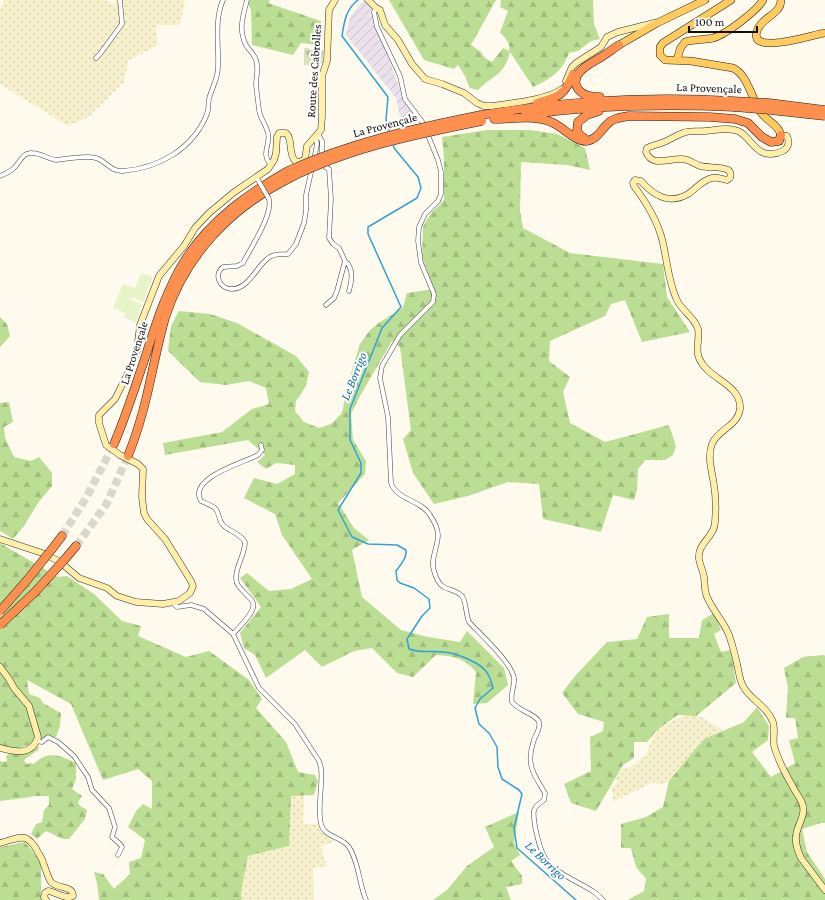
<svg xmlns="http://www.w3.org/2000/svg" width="825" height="900" font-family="'Crimson Pro',serif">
<defs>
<pattern id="industrial-furrows" width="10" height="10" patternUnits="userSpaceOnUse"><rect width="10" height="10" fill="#ebe1ed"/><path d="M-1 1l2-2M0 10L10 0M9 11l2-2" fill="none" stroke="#c8c0ca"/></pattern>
<pattern id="farmland-dots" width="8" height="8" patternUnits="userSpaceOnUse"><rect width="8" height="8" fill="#f7f0cd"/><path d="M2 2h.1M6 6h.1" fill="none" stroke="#d3cdaf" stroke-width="1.8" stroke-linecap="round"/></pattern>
<pattern id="forest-firs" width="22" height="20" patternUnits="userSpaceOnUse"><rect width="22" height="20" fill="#bbde94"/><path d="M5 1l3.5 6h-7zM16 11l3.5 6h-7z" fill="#a0bd7e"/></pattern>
<pattern id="cemetery-stones" width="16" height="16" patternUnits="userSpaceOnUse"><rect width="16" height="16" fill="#dae3be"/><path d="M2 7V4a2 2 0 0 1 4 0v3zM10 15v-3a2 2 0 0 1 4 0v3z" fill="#bac2a2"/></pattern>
</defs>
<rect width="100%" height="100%" fill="#fffaee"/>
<path fill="url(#industrial-furrows)" d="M 363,1 L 371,9 L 404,100 L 416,120 L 401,121 L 396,98 L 346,35 L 350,17 Z"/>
<path fill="url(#farmland-dots)" d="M 4,0 L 105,0 L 115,4 L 115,0 L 185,0 L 180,25 L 156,25 L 158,45 L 128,61 L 124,82 L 88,117 L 68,126 L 0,84 L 0,9 Z
M 692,712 L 723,730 L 717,733 L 701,773 L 658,785 L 654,782 L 613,802 L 612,788 L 618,782 L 616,778 L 622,768 L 631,767 L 645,755 L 658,728 Z
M 291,795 L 304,795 L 303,824 L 318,824 L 320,831 L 335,841 L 321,847 L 327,866 L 313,868 L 314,900 L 241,900 L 241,892 L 248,856 L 289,846 Z"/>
<path fill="url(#forest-firs)" d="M 247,0 L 270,0 L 268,3 L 321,21 L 322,45 L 301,43 L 293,55 L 252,45 L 251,10 Z
M 389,0 L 496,0 L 471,45 L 481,52 L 485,58 L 492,62 L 503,48 L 509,51 C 511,43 505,38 500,32 L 508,11 L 500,7 L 501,0 L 593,0 L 594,24 L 600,39 L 591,41 L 578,51 L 569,53 C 562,72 550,79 533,87 L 510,52 C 504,76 494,74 478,90 L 470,88 L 465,76 L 458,65 L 454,69 L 424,60 Z
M 487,130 L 530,130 L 557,134 L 585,148 L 590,170 L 567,165 L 521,162 L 520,211 L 523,228 L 570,253 L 663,264 L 667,297 L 690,332 L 642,342 L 625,300 L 611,304 L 605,316 L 550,341 L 549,361 L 570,377 L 563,392 L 570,423 L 605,442 L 669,425 L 676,446 L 673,455 L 665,460 L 645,460 L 638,469 L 637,490 L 634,500 L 613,495 L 601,532 L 543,519 L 539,484 L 508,482 L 468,496 L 434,504 L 413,473 L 403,439 L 411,430 L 400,347 L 392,341 L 360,396 L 351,414 L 353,440 L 366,461 L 365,474 L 338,503 L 354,528 L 369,540 L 352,550 L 362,597 L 401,630 L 428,637 L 460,642 L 467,631 L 504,668 L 508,685 L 487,703 L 473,704 L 476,672 C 465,658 452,656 436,655 L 413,677 L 397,673 L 372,648 L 354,651 L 322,667 L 305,650 L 266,678 L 255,655 L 244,648 L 240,633 L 261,607 L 240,578 L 247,573 L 269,591 L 291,589 L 312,579 L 282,535 L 275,514 L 244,498 L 254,478 L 277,484 L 295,474 L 295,465 L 276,463 L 266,469 L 257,462 L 265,455 L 248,440 L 165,455 L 163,443 L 222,432 L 252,409 L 269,404 L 266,388 L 249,381 L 226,385 L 200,382 L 168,351 L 171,326 L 179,311 L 210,314 L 237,323 L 296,356 L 309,372 L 306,386 L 296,401 L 295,411 L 304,422 L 319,428 L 331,424 L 342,413 L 348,383 L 360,344 L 370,330 L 380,322 L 403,308 L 407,293 L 434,289 L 422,257 L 423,226 L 431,213 L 444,200 L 444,157 L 442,137 Z
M 0,317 L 7,324 L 10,336 L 0,347 Z
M 9,402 L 13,422 L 4,427 L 5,438 L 14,457 L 31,461 L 39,457 L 52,473 L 52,486 L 38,503 L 24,526 L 13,539 L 0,531 L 0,403 Z
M 0,543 L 58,577 L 67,576 L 94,594 L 122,621 L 141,626 L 138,636 L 186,657 L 209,651 L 249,680 L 262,699 L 256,708 L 286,742 L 298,772 L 315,775 L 318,781 L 314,795 L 291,796 L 289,846 L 248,856 L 241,892 L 241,900 L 99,900 L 97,883 L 94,872 L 103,874 L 114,889 L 130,874 L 129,862 L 141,858 L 145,840 L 128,827 L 136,811 L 143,804 L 152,809 L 152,781 L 138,769 L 103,780 L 71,704 L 27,680 L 29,694 L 40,698 L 43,703 L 61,713 L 60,726 L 56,737 L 43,738 L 28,745 L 15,749 L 0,745 Z
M 714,613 L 721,630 L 714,634 L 721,652 L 731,650 L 736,683 L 696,716 L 678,715 L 658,729 L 647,742 L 634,742 L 634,758 L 623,765 L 596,811 L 571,803 L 564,784 L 591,771 L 590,737 L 603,731 L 604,722 L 578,714 L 562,693 L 575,676 L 607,642 L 637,639 L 647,617 L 669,614 L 669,638 L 699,638 L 702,620 Z
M 824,655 L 825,656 L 825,823 L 821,823 L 802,829 L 807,852 L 825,879 L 825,900 L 628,900 L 644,891 L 646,879 L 636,867 L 631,848 L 621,848 L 621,824 L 646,817 L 663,807 L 669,781 L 704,739 L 744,722 L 757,707 L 769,726 L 768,740 L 752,752 L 771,777 L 795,763 L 789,740 L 798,738 L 795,718 L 786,718 L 788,688 L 784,668 L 803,657 Z
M 39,746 L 38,750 L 24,760 L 26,764 L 31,763 L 34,764 C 47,750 60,755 76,763 L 76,779 L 72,789 L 82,796 L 78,802 L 80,806 L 87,810 L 85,819 L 69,839 L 63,839 L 46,831 L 37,839 L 31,834 L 36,824 L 42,822 L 44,810 L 49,805 L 49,796 L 35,796 L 24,798 L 0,801 L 0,761 L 4,762 L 7,761 L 6,756 L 10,753 L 24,754 Z
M 519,812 L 514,843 L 520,855 L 511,861 L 522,876 L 522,884 L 506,887 L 511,900 L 433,900 L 447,890 L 467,866 L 494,847 L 485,827 Z
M 25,842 L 41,862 L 41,900 L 0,900 L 0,847 Z"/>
<path fill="url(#cemetery-stones)" d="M 304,48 L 309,48 L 310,50 L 323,50 L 323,63 L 309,63 L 309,65 L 304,65 Z"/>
<path fill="#e7f3c8" d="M 141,273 L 153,277 L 143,302 L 132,297 L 131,300 L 142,304 L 136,323 L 124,317 L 125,313 L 113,308 L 123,284 L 135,288 Z"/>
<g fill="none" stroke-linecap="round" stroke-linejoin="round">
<path stroke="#32a1d5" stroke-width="1.5" d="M 358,0 C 346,9 344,22 342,36 L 388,97 L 386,120 L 390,133
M 393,144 L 394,148 L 418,177 L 421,188 L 417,198 L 368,227 L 368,234 L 401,307 L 382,328 L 350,409 L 350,440 L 361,463 L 361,473 L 338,510 L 352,537 L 368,544 L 397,545 L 406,550 C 407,558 401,564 396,571 L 397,580 L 400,583 L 414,588 L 429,599 L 430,608 L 422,616 L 407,639 L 409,649 C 423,654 429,650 443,652 C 456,653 484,663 489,676 C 491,680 492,685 493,688 L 480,699 L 475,708 L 479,724 L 489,733 L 497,747 L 498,767 L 502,779 L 519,790 L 522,794 L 514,828 L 517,848 L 576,900"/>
<path stroke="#dbd7cc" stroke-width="8" stroke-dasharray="8 4" stroke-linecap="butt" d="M 62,536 L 86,498 L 114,444
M 76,546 L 106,505 L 128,456"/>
<g stroke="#414141" stroke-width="5">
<path id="street" d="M 247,0 C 243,16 238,30 246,45 C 249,50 254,54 256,60 C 259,68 256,77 256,85 C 257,93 258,102 259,110 C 260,118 266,125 268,133 C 271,145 260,153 271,165
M 376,8 L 374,12 L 377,27 L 400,76 L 405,99 L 423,123 L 438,160 L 441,172 L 441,194 L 438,201 L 425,214 L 419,227 L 418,241 L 421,263 L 434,294 L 433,302 L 400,335 L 382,366 L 380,378 L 388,417 L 391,483 C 397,500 421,500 430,515 C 434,521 438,529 438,535 C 438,547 430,559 434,571 C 441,595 451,585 462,596 C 466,600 466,616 469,622 C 480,634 512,663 514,678 C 515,686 510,693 512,702 C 520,712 536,714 539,722 C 541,730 534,736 533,743 C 526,765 534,775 545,793 L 544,800 C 531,809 533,811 535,826 C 537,836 539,847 544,856 C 551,872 580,882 594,892 C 597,894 600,897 603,900
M 96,58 L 100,54 L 122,24 L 120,0
M 318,134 L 322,141 L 322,153 L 325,167 L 329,169 L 331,199 L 329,238 L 333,244 L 339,248 L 345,261 L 337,291 L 334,298 L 326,305
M 314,160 L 317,144 L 316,137
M 0,176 C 5,174 10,172 14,168 C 20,163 22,152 32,153 C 41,153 48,159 56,160 C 67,159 86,155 96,158 C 106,161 111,172 123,171 C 159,168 193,149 207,114 C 209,109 208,104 209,99 C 212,87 218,79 218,67 C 219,44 214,21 223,0
M 269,199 C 273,215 251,247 243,263 L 237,266 L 223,267 C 213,275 220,289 232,289 C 248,289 256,268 267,259 C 273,253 281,255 288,254 L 296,244 L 304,223 L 306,211 L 306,195 L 312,168
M 345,261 C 354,268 352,281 349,291
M 173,603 L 177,607 L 191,605 L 204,609 L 233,634 L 259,688 L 295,724 L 319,761 L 321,768 C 323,786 317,807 321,824 C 324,837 342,837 349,847 C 359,862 359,884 366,900
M 233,634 C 239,627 256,612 253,603 C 252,599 246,595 243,591 C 239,587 236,584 236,578 C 236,565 245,555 245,542 C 240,533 230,532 223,525 C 218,520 220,513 215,508 C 211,505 205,503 201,501 C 187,478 245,462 258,455 L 262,450 L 261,445
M 37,741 L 42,742 L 48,737 L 58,742 L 74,756 L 88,777 L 92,790 L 109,808 L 115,827 L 112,837 L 120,844 L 122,847 L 118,855"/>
</g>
<g stroke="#303030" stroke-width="7">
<path id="secondary" d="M 368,0 L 376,8 L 380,10 L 385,25 L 398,40 L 412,64 L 425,79 L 442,84 L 464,93 L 477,103 L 484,106 L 492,106 C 511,103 547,100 562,89
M 566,81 L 572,67 L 576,63 L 601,47 L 607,37 L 618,32 L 654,23
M 781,135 L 787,136 C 794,151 775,156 764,153 C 753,149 749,136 738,131 C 728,127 716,130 705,131 C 698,132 690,130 683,133 C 677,135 671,139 664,142 C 658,145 652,145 647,148 L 646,152 C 652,168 670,158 682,159 C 689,159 694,164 700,166 C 708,168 720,166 728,170 C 731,172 731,175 730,178 L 727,180 C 722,179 717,177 712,178 C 702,180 696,189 688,194 C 669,205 654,196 641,181 L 635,180 L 633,183 L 634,186 C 646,202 657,220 662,239 C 667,259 668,280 676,298 C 680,310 694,316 698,329 C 700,339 695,349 699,358 C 707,379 742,384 740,409 C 738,426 718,429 712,444 C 707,457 712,471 714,485 C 716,497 716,510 715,522 C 715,537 697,543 699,559 C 700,565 703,571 704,577 C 705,585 704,592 708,599 C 714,612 724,622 729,635 C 732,644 735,654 737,664 C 739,671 739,679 743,686 C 750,700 766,705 772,720 C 777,729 771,740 775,749 C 779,762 786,775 793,787 C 795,792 800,797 802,803 C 807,814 797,825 796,836 C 795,844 798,851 801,858 L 825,890
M 0,539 L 45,554 L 60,562 L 79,578 L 107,588 L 117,596 L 136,602 L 163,604 L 179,601 L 190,593 L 193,586 L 191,581 L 165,539 L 147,519 L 144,513 L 142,497 L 143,469 L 138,464 L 120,455 L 106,445 L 99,423 L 99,415 L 115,399 L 131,367 L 137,350 L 140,325 L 159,276 L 184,246 L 195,228 L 209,213 L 233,193 L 268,169 L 274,160 L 276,153 L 277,137 L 279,133 L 286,133 C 293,139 288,153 295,161 L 300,162 L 305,159 L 307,146 L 321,130 L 322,117 L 322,76 L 327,61 L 329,10 L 335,0
M 0,667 L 9,679 L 14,688 L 29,706 L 38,737 C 32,756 15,752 0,748
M 0,843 C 22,837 27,831 39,854 C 41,857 43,861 44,865 C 46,870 48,878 51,882 C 57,889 73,885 73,896 C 66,900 56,892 48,891 L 45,893 L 44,897 L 46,900"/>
</g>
<g stroke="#1f1f1f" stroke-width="8">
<path id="primary" d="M 731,0 L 663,43 L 660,47 L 660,55 L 665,60 L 691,61 L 733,68 C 747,74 752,99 760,111 C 765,120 779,125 781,135
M 781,0 C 781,15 761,17 757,31 C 748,57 817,33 825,33
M 619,45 L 657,23 L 705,0
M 677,60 L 680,49 L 685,42 C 694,39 704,40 713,38 C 725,35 757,11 763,0"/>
</g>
<g stroke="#1f1f1f" stroke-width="9">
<path id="highway" d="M 600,97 C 592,97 583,96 578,89 C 567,73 594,62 603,56 C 609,52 614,48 619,45
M 537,103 C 559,97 564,96 573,74
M 481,115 C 564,101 648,96 732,101
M 525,115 C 594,105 664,104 734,107
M 494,119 C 513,119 538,114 555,124 C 565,129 576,142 587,141 C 599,139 602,127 611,121 C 616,118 622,117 629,116 L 710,117 L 735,119 L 748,123 L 762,137 L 771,142 L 779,141 L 781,135
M 584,138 L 580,135 L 577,131 L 578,122 L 587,115 L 599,111
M 114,444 C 126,416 135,387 145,358 C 156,323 167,288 187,257 C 212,219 249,193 288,171
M 128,456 C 136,436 142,416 147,395 C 153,369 158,343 165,318 C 185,255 231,208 288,179
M 52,549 L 62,536
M 65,559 L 76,546"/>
</g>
<use href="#street" stroke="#fff" stroke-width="4"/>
<use href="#secondary" stroke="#ffefa9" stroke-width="6"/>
<use href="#primary" stroke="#ffcb5e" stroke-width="7"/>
<use href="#highway" stroke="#fd904f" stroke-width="8"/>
<g stroke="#414141" stroke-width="5" stroke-linecap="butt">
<path id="street-bridge" d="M 258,180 L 269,199"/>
</g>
<g stroke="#1f1f1f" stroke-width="9" stroke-linecap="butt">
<path id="highway-bridge" d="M 732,101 L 769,103 L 825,110
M 734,107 L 770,110 L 825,116
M 288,171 C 349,143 416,128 481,115
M 288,179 C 348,148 417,134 482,121
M 0,611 L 28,579 L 52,549
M 0,625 L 36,591 L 65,559"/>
</g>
<use href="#street-bridge" stroke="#fff" stroke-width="4"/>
<use href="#highway-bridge" stroke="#fd904f" stroke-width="8"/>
</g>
<g text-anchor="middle" stroke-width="4" stroke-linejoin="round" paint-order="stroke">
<g font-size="12" fill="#0e0e0e" stroke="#fff">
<text transform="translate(314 71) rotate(-86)" y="4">Route des Cabrolles</text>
<text transform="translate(709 88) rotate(2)" y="4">La Provençale</text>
<text transform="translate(385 125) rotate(-15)" y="4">La Provençale</text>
<text transform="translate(134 353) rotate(-72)" y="4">La Provençale</text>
</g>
<g font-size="13" font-style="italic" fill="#0f71a7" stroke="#fff">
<text transform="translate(353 376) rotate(-68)" y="5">Le Borrigo</text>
<text transform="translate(546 860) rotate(43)" y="5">Le Borrigo</text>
</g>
</g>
<path d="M689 26v6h68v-6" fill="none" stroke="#0e0e0e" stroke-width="2"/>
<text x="695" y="26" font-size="12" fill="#0e0e0e" stroke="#ffffff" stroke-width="3" paint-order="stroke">100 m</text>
</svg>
